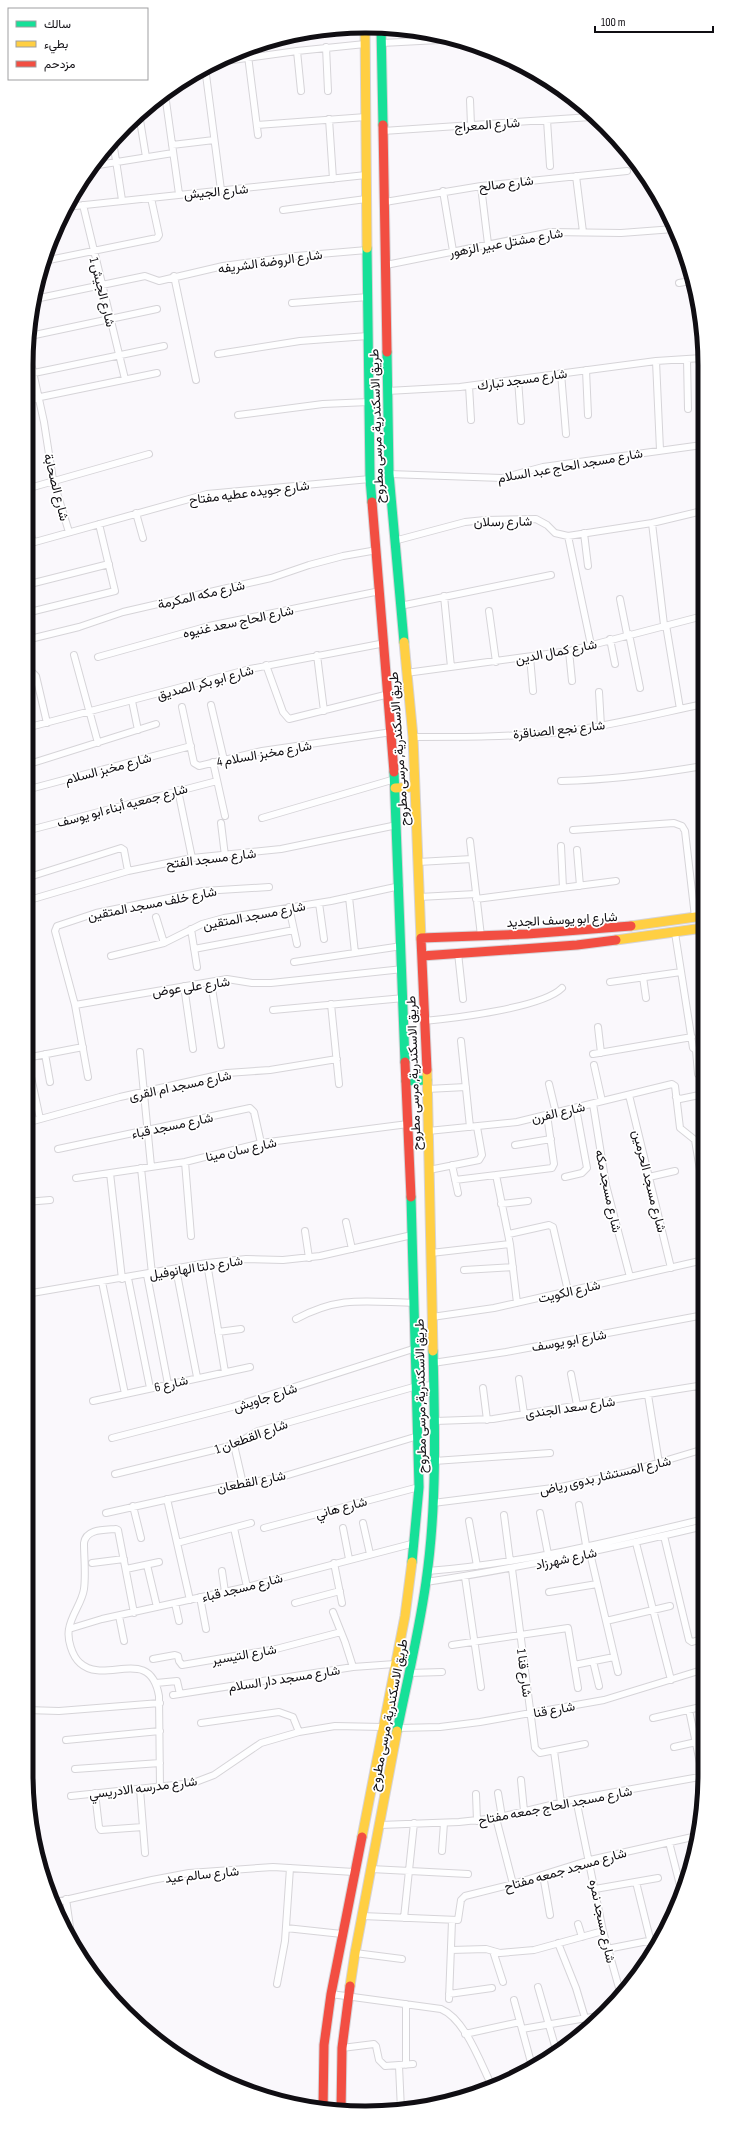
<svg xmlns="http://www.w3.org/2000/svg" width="731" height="2139" font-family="'Sofia Sans Condensed',Vazirmatn,sans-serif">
<rect width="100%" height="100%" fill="#faf8fc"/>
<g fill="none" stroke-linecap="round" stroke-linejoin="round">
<g stroke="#d6d4d8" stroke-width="8">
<path id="street" d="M 382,43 L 458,39
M 326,47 L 328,91
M 247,48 L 258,135
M 297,51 L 301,91
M 218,62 L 297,51 L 365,44
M 205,67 L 221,190
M 165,94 L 179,194
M 470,100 L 471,125
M 139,114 L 146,157
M 329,119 L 333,179
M 547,120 L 550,166
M 257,125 L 366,117
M 383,131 L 591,117
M 113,141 L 122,200
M 172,145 L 214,140
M 92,166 L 173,153
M 576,176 L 583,232
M 481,186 L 488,244
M 443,191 L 453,251
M 73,195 L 75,206
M 385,202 L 481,186 L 627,171
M 83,205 L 125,379
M 66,207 L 366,175
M 283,210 L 366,199
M 44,261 L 157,238 L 159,235 L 151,198
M 386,265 L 551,232 L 621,233 L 674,229
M 174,276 L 196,380
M 679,283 L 690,281
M 35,299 L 145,276 L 159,281 L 223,266 L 296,256 L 367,250
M 292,303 L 368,297
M 30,336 L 157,309
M 28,349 L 44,422 L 53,480 L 69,532
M 218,354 L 300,341 L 368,336
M 687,359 L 688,409
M 656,361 L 660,450
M 586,370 L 588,415
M 34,373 L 164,346
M 561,373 L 566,434
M 518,379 L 521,421
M 469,386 L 471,420
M 387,391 L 460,387 L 656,361 L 702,358
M 26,400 L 157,373
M 238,415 L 323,404 L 369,402
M 389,474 L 502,478 L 543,467 L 702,445
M 26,489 L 149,454
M 136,513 L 143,538
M 26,515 L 32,539 L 35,542 L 207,494 L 370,479
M 652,523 L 664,625
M 584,533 L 588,566
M 568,536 L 591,645
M 394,541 L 465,522 L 485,520 L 536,519 L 547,525 L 555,533 L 568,536 L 652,523 L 702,511
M 26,585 L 109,564
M 444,596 L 451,667
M 620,599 L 627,634
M 400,606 L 551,575
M 489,611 L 496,662
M 26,613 L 115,591 L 99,524
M 666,625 L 680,709
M 629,634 L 640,688
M 610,639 L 615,664
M 26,640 L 79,627 L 123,612 L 271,578 L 309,565 L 343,556 L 377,550
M 569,651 L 572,681
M 74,655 L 98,743
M 317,655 L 324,711
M 98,657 L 209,626 L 380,591
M 530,657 L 533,691
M 266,665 L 283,712 L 289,719 L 389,694
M 26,666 L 36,676 L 47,723
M 406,673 L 569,651 L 703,616
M 599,692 L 601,726
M 132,701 L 138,730
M 211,705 L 224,760
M 182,707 L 194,763 L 199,766 L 262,751 L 392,732
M 26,728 L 250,669 L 385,643
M 413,737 C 462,737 513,737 562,732 C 610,726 656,714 703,704
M 213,762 L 225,816
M 26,765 L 156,724
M 561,781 C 609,780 656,774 703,766
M 26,790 L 191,746
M 178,790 L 192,858
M 701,800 L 703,805
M 262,818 L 395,779
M 221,823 L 225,856
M 573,830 L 674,823 L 682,826 L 685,831 L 695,917
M 26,831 L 217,781
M 470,841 L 481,936
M 561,846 L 563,888
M 577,850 L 580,886
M 418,862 L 472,859
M 26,878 L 121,848 L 124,850 L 128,871
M 349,897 L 355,953
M 419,897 L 476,894
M 476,899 L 616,881
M 26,901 L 128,871 L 192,858 L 281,849 L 397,825
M 319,903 L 324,939
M 289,907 L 297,944
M 156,917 L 164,943
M 700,928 L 703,955
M 191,929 L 197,967
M 675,933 L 693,1048 L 696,1050 L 698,1074
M 194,949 L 294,930
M 458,953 L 463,999
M 111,956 L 164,943 L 202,924 L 224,918 L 331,901 L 400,886
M 294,962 L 402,946
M 643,977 L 646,998
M 211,982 L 221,1045
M 610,982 L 681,972
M 184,986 L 193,1049
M 331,1004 L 339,1084
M 75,1005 L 227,979 L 252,983 L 271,983 L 403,969
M 273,1010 L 404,998
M 424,1021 C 455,1018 542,1008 562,988
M 598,1027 L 601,1053
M 461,1041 L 470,1127
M 696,1050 L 704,1052
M 140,1052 L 151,1166
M 45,1054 L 50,1082
M 593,1054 L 692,1037
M 26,1058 L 83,1047
M 27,1058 L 40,1119
M 594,1065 L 602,1101
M 88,1077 L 75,1005 L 55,931 L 57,926 L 96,913 L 203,891 L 269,887
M 549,1084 L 556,1113
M 427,1089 L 466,1087
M 629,1095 L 671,1268
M 676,1097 L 680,1099 L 704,1094
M 593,1104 L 606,1185 L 630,1277
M 26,1123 L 120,1097 L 227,1073 L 270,1070 L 337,1059
M 428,1131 L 517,1122 L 672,1084 L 675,1086 L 680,1128 L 695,1140 L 704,1194
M 515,1145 L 551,1139
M 58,1149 L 250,1108 L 254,1112 L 261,1143
M 185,1162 L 191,1236
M 452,1165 L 458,1193
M 141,1168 L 152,1274
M 429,1170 L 479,1160 L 482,1155 L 477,1127
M 110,1173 L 122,1279
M 496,1175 L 510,1244 L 517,1303
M 565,1177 L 582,1173 L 587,1168 L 576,1108
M 649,1177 L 675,1171
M 76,1178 L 185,1162 L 261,1143 L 408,1124
M 455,1180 L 552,1168 L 554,1164 L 547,1115
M 26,1202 L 50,1200
M 501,1204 L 528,1201
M 346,1222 L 352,1249
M 305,1231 L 309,1258
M 509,1234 L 549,1225 L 553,1227 L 568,1291
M 431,1253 L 510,1244
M 207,1263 L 225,1372
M 176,1269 L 197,1377
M 464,1270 L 513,1267
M 147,1275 L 168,1384
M 128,1278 L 150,1388
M 102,1282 L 125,1394
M 26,1294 L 207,1263 L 246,1259 L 283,1260 L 320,1256 L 412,1235
M 432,1317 L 494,1308 L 704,1260
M 296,1319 C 341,1295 367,1302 415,1303
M 218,1332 L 241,1329
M 433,1363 L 506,1352 L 704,1315
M 571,1374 L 577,1405
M 519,1379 L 524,1414
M 701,1386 L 704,1404
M 483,1388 L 487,1420
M 648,1395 L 659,1463
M 93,1401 L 250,1367
M 435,1421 L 493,1419 L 704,1385
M 112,1438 L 232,1407 L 416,1348
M 234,1445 L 243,1484
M 434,1461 L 550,1453
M 115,1474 L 234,1445 L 258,1431 L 417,1386 L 434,1385
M 167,1499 L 190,1600
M 433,1503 L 561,1487 L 624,1473 L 704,1449
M 579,1505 L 586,1545
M 133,1506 L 141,1538
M 106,1513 L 232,1485 L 278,1478 L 418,1436
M 540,1513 L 548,1554
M 504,1515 L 510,1561
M 469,1521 L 477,1566
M 363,1523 L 370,1554
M 703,1526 L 705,1535
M 234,1528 L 247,1587
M 264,1528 L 419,1487
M 343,1528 L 349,1559
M 664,1536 L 689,1640 L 692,1642 L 705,1638
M 177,1543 L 251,1523
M 636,1543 L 671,1680
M 590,1553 L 618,1672
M 92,1563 L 124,1559
M 334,1563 L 342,1603
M 147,1565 L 157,1607
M 126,1569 L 159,1562
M 512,1569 L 535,1748 L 540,1753 L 585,1744
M 222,1571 L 225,1592
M 428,1571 C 521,1564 614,1541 704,1519
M 465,1577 L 481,1687
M 426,1582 C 520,1568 612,1548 704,1526
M 549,1592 L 597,1584
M 200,1597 L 206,1629
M 175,1603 L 179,1621
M 295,1603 L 340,1591
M 333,1612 L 345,1642 L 353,1667
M 134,1613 L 118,1530 L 116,1529 C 103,1530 86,1529 84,1543 C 84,1558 86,1574 84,1589 C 82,1603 71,1615 69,1629 C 67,1639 72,1656 80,1663 C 105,1686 150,1644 159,1696 L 160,1787
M 119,1616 L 124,1641
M 606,1621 L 670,1606
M 69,1629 L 102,1619 L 247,1587 L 415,1543
M 452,1645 L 568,1628 L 578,1688
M 153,1659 L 175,1655 L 178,1656 L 179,1661 L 182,1665 L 276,1649 L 341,1632
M 593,1661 L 599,1686
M 574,1665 L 614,1657
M 409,1673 L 442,1672
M 156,1683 L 177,1681 L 180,1694
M 173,1695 L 353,1667 L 395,1664
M 26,1710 L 59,1711 L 160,1703
M 689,1710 L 704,1782
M 653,1718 L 705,1706
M 201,1723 L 279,1712 L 293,1717 L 299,1732
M 398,1728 L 440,1727 L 480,1722 L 604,1700 L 705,1669
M 66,1740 L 160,1731
M 674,1747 L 705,1740
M 554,1751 L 561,1803
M 75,1769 L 160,1763
M 521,1780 L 524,1811
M 140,1789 L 145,1853
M 95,1793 L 99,1827 L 101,1830 L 143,1827
M 498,1793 L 502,1817
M 476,1794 L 477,1821
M 71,1796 L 193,1783 L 214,1775 L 261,1743 L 299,1732 L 335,1726 L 383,1727
M 576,1799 L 603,1931 L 621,1995
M 496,1818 L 513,1884
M 380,1825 L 459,1822 L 496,1818 L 576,1799 L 705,1776
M 32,1836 L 33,1841
M 669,1842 L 681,1889
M 442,1851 L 444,1823
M 371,1869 L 468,1874
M 543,1875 L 550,1915
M 636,1882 L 653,1951
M 595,1889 L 658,1878
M 66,1899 L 71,1934
M 52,1903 L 152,1880 L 189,1873 L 273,1867 L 354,1872
M 362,1916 L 458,1920 L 461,1900 L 465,1896 L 513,1884 L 590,1860 L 697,1836
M 404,1918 L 414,1823
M 578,1924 L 582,1937
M 286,1928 L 342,1934
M 558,1943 L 576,1988 L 588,2028
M 607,1949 L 658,1939
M 451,1950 L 486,1949 L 500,1953 L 534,1950 L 603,1931
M 493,1951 L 503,1982
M 355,1953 L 402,1959
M 98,1977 L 103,1982 L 106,1990
M 277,1984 L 285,1941 L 290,1868
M 538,1987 L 557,2053
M 331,1994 L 441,2009 C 465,2019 480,2062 491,2084
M 449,1994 L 492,1988
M 449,1999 L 452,1921
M 514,2000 L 532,2066
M 406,2004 L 406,2065
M 522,2029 L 604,2015
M 465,2034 L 520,2022
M 342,2048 L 374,2044 L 376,2046 L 379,2060 L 385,2066 L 413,2064
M 399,2066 L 401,2110"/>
</g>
<g stroke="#d6d4d8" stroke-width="11">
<path id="fast" d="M 381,27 L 383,125
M 367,248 L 370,479 L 372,502
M 387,352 L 389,474 L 404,642
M 394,772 L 405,1062
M 406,1081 L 427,1080
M 411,1197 L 419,1487 L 412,1562
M 397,1731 C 407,1682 419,1632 426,1582 C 437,1506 435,1428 433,1351"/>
</g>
<g stroke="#d6d4d8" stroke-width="11">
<path id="slow" d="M 365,27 L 367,248
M 404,642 L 413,737 L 421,939
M 395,788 L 415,787
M 631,926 L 703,916
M 616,940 L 703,928
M 427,1070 L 433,1351
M 362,1837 L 405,1616 L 412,1562
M 350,1986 L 355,1953 L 397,1731"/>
</g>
<g stroke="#d6d4d8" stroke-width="11">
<path id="jam" d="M 383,125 L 387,352
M 372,502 L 394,772
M 421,938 L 527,934 L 631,926
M 421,939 L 427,1070
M 422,956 L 577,945 L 616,940
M 405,1062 L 411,1197
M 323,2110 L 324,2045 L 331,1994 L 362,1837
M 341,2111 L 342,2048 L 350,1986"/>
</g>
<use href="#street" stroke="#fefeff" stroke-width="6"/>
<use href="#fast" stroke="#16e098" stroke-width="9"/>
<use href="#slow" stroke="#ffcf43" stroke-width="9"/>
<use href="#jam" stroke="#f24e42" stroke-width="9"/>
</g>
<g text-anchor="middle" stroke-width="3.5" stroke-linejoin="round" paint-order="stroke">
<g font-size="13" fill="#100e13" stroke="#fff">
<text transform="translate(487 124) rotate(-4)" y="5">شارع المعراج</text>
<text transform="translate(506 183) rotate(-7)" y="5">شارع صالح</text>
<text transform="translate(216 191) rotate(-5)" y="5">شارع الجيش</text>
<text transform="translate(506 242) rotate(-10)" y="5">شارع مشتل عبير الزهور</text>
<text transform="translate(270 261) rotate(-8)" y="5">شارع الروضة الشريفه</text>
<text transform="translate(103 292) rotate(76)" y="5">شارع الجيش 1</text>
<text transform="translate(522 379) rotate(-8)" y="5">شارع مسجد تبارك</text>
<text transform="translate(376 426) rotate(-92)" y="5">طريق الاسكندرية, مرسى مطروح</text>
<text transform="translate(570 465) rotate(-10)" y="5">شارع مسجد الحاج عبد السلام</text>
<text transform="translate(57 487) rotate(76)" y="5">شارع الصحابة</text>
<text transform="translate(249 492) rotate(-7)" y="5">شارع جويده عطيه مفتاح</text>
<text transform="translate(503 521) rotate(-1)" y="5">شارع رسلان</text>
<text transform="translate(201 594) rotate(-13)" y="5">شارع مكه المكرمة</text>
<text transform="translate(238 621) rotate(-12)" y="5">شارع الحاج سعد غنيوه</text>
<text transform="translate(556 651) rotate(-11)" y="5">شارع كمال الدين</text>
<text transform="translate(205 682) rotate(-15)" y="5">شارع ابو بكر الصديق</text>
<text transform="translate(559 729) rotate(-6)" y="5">شارع نجع الصناقرة</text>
<text transform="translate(398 749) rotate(-94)" y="5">طريق الاسكندرية, مرسى مطروح</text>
<text transform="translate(264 753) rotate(-10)" y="5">شارع مخبز السلام 4</text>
<text transform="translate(108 768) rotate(-15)" y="5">شارع مخبز السلام</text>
<text transform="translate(122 805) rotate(-15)" y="5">شارع جمعيه أبناء ابو يوسف</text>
<text transform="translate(211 858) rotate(-7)" y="5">شارع مسجد الفتح</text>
<text transform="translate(152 903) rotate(-11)" y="5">شارع خلف مسجد المتقين</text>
<text transform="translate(254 915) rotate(-11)" y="5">شارع مسجد المتقين</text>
<text transform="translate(562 919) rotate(-3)" y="5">شارع ابو يوسف الجديد</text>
<text transform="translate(191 986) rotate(-8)" y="5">شارع على عوض</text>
<text transform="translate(413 1073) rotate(-92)" y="5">طريق الاسكندرية, مرسى مطروح</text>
<text transform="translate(180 1085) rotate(-12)" y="5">شارع مسجد ام القرى</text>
<text transform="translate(558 1112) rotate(-13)" y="5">شارع الفرن</text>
<text transform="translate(172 1125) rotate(-12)" y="5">شارع مسجد قباء</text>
<text transform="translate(241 1149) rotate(-12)" y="5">شارع سان مينا</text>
<text transform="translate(650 1181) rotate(76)" y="5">شارع مسجد الحرمين</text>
<text transform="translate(609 1191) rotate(78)" y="5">شارع مسجد مكه</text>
<text transform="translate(196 1267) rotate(-9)" y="5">شارع دلتا الهانوفيل</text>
<text transform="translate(569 1291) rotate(-13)" y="5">شارع الكويت</text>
<text transform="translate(569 1340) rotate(-10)" y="5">شارع ابو يوسف</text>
<text transform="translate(171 1383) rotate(-13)" y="5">شارع 6</text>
<text transform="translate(420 1396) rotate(-91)" y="5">طريق الاسكندرية, مرسى مطروح</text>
<text transform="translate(265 1397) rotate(-18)" y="5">شارع جاويش</text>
<text transform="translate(570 1407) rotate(-8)" y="5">شارع سعد الجندى</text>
<text transform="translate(251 1436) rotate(-20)" y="5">شارع القطعان 1</text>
<text transform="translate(605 1475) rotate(-13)" y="5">شارع المستشار بدوى رياض</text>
<text transform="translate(251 1481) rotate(-11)" y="5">شارع القطعان</text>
<text transform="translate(341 1507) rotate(-15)" y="5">شارع هاني</text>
<text transform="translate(566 1558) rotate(-12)" y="5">شارع شهرزاد</text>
<text transform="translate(242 1587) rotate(-14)" y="5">شارع مسجد قباء</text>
<text transform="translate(244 1654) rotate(-10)" y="5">شارع التيسير</text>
<text transform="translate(525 1673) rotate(83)" y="5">شارع قنا 1</text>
<text transform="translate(284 1678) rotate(-9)" y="5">شارع مسجد دار السلام</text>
<text transform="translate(554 1709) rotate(-10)" y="5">شارع قنا</text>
<text transform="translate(388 1715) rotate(-79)" y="5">طريق الاسكندرية, مرسى مطروح</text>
<text transform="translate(143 1787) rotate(-7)" y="5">شارع مدرسه الادريسي</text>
<text transform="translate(555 1805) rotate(-11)" y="5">شارع مسجد الحاج جمعه مفتاح</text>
<text transform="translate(565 1869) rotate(-16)" y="5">شارع مسجد جمعه مفتاح</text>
<text transform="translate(202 1874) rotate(-6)" y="5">شارع سالم عيد</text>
<text transform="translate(603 1921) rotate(78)" y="5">شارع مسجد نمره</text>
</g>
</g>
<path d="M0 0H731V2139H0ZM365 33H366A332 332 0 0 1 698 365V1774A332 332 0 0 1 366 2106H365A332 332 0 0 1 33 1774V365A332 332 0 0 1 365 33Z" fill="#fff" fill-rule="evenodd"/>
<path fill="none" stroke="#100e13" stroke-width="5" d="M365 33H366A332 332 0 0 1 698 365V1774A332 332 0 0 1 366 2106H365A332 332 0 0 1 33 1774V365A332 332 0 0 1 365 33Z"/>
<rect x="8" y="8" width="140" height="72" fill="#ffffff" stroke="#9f9fa1"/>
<rect x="16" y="21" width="20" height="6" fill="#16e098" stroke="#9f9fa1"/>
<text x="44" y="28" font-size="12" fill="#100e13">سالك</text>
<rect x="16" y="41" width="20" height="6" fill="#ffcf43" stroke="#9f9fa1"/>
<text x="44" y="48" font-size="12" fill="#100e13">بطيء</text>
<rect x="16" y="61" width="20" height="6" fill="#f24e42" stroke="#9f9fa1"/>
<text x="44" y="68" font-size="12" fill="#100e13">مزدحم</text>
<path d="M595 26v6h118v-6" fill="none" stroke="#100e13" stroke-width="2"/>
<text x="601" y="26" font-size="12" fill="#100e13" stroke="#ffffff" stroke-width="3" paint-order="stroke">100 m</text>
</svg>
